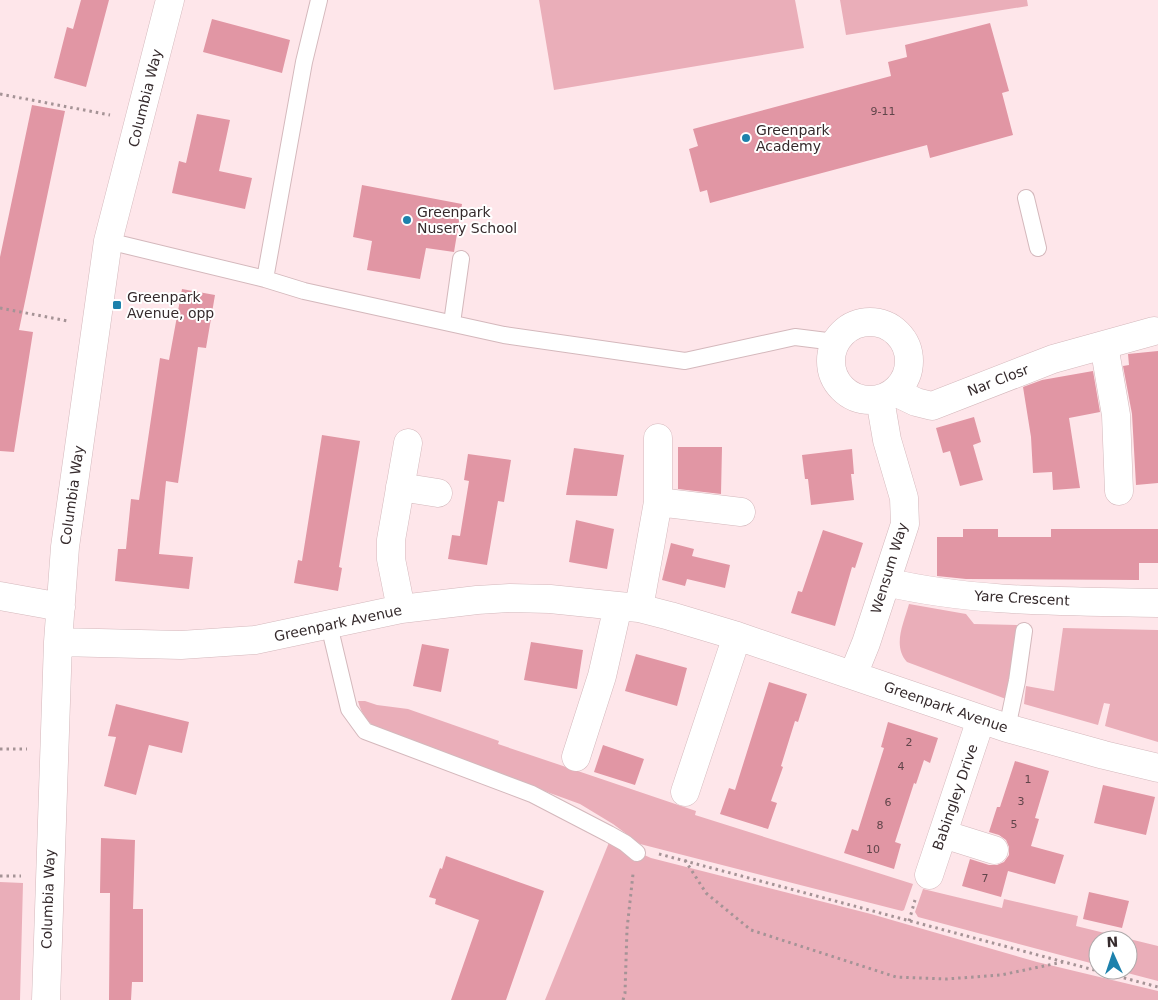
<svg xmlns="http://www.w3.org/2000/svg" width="1158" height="1000" font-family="'DejaVu Sans',sans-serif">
<rect width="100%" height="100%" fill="#fee6ea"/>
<path fill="#eaaeb9" d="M 539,0 L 795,0 L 804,48 L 554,90 Z
M 840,0 L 1027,0 L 1028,6 L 846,35 Z
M 909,604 L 966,614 L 974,624 L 1017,625 L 1006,699 L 907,662 C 892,645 904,623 909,604 Z
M 1063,628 L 1158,630 L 1158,742 L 1105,726 L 1110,704 L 1104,703 L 1098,725 L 1024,704 L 1026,686 L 1054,691 Z
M 358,701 L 365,701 L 377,705 L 408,709 L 499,741 L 498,744 L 696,811 L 695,815 L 913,884 L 904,910 L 902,911 L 640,844 L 613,824 L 580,804 L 380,731 C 368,722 362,716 358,701 Z
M 610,840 L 651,858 L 871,914 L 1037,962 L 1158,991 L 1158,1000 L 545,1000 Z
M 0,882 L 23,883 L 20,1000 L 0,1000 Z
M 923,889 L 1002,908 L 1004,899 L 1078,916 L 1076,926 L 1158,946 L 1158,981 L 1116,970 L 1128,970 L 1128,940 L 1098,940 L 1098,965 L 918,917 L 915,912 Z"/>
<path fill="#e196a4" d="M 81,0 L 109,0 L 86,87 L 54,78 L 67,27 L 73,29 Z
M 212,19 L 290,40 L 282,73 L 203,52 Z
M 990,23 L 1009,91 L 1002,93 L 1013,135 L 930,158 L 927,145 L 710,203 L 707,190 L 700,192 L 689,149 L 698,146 L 693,129 L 891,76 L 888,62 L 907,57 L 905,45 Z
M 32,105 L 65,111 L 19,330 L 33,332 L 14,452 L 0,451 L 0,257 Z
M 197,114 L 230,120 L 219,171 L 252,178 L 245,209 L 172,193 L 179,161 L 186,163 Z
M 362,185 L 462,204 L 454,252 L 426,248 L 420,279 L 367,270 L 372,241 L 353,237 Z
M 182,289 L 215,295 L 206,348 L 198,347 L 178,483 L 166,481 L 159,554 L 193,557 L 189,589 L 115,581 L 118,549 L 126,549 L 131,499 L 139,500 L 160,358 L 169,360 Z
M 1158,351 L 1158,483 L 1136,485 L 1132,414 L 1123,366 L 1129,365 L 1128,354 Z
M 1093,371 L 1100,412 L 1069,418 L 1080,488 L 1053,490 L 1052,472 L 1033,473 L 1031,437 L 1023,387 L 1042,380 Z
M 974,417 L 981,442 L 973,445 L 983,480 L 960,486 L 950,451 L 943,453 L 936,428 Z
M 322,435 L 360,441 L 339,567 L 342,568 L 338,591 L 294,583 L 298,560 L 302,561 Z
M 678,447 L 722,447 L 721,494 L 678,489 Z
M 574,448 L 624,455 L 617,496 L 566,495 Z
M 852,449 L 854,474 L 851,474 L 854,500 L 811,505 L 808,479 L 805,479 L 802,455 Z
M 468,454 L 511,460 L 504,502 L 498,501 L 487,565 L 448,559 L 452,535 L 460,536 L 469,481 L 464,480 Z
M 576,520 L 614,529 L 607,569 L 569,562 Z
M 963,529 L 998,529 L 998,537 L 1051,537 L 1051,529 L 1158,529 L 1158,563 L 1139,563 L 1139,580 L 966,579 L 937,576 L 937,537 L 963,537 Z
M 823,530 L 863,543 L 855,568 L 852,567 L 835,626 L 791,613 L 798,591 L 802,592 Z
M 671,543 L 694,549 L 692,556 L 730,565 L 725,588 L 687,579 L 685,586 L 662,580 Z
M 531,642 L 583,650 L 577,689 L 524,680 Z
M 422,644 L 449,649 L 441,692 L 413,686 Z
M 636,654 L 687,668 L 677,706 L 625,691 Z
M 769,682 L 807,694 L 798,722 L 795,721 L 781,766 L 783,767 L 771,801 L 777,803 L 768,829 L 720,814 L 729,788 L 735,790 Z
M 116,704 L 189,722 L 182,753 L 149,745 L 136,795 L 104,786 L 116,737 L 108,736 Z
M 888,722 L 938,738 L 930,763 L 924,760 L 916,784 L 914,783 L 895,842 L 901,844 L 894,869 L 844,853 L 852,829 L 858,831 L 884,748 L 881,747 Z
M 603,745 L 644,759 L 635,785 L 594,772 Z
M 1015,761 L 1049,771 L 1035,818 L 1039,819 L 1031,846 L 1064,855 L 1055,884 L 1008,871 L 1001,897 L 962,886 L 970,859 L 989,865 L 997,865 L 1004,862 L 1009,855 L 1009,847 L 1006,840 L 999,835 L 989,832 L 997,807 L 1000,807 Z
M 1103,785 L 1155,797 L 1146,835 L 1094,823 Z
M 101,838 L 135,840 L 133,909 L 143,909 L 143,982 L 132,982 L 131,1000 L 109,1000 L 110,893 L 100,893 Z
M 446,856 L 544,891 L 506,1000 L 451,1000 L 479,920 L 435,904 L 436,899 L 429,897 L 440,868 L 442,869 Z
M 1089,892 L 1129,901 L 1122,928 L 1083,919 Z"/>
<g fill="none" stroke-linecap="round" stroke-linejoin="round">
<g stroke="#d4b8bc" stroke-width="18">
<path id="lane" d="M 1026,198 L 1038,248
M 108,241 L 265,279 L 304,62 L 319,0
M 265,279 L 304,291 L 504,335 L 685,361 L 795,337 L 835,342
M 452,323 L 461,259
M 329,625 L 349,709 L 365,731 L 532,794 L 609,834 L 625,843 L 637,853
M 1007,728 L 1017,681 L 1024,631"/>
</g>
<g stroke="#d4b8bc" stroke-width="29">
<path id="street" d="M831 361a39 39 0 1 1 78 0a39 39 0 1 1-78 0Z
M 1104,345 L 1116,415 L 1119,491
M 895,392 L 916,402 L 932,406 L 1053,359 L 1154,331
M 400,487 L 438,493
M 658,502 L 741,512
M 886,582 C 975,603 1067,601 1158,603
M 0,596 L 61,607
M 639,608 L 658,502 L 658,438
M 401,609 L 391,559 L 391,540 L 408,443
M 58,642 L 181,645 L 255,640 L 401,609 L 477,600 L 510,598 L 550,599 L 618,606 L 639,608 L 670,616 L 737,636 L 1007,728 L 1104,755 L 1158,768
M 853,675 L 866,643 L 905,524 L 904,498 L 887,440 L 880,399
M 576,757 L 602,676 L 618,606
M 685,792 L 737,636
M 943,834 L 994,850
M 929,875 L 981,719
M 46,1000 L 58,642 L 65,547 L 108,241 L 170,0"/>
</g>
<path stroke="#a59396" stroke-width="3" stroke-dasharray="2.5 4" stroke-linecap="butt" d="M 0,94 L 110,115
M 0,308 L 68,321
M 0,749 L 27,749
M 659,854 L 1158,987
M 685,860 L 706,893 L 751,930 L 896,977 L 946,979 L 1001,975 L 1063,962
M 0,876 L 21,876
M 909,921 L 915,900
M 623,1000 L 625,993 L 627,929 L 633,874"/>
<use href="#lane" stroke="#fff" stroke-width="16"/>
<use href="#street" stroke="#fff" stroke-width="28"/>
</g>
<g fill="#1d81ac" stroke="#fff" stroke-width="2">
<circle cx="746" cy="138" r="5"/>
<circle cx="407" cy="220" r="5"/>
<rect x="112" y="300" width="10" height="10" rx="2.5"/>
</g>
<g text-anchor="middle" stroke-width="4" stroke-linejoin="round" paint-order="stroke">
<g font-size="11" fill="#60454a">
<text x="883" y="115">9-11</text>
<text x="909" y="746">2</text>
<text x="901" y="770">4</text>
<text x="1028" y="783">1</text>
<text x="1021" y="805">3</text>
<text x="888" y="806">6</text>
<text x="1014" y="828">5</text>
<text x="880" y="829">8</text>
<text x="873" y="853">10</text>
<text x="985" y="882">7</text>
</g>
<g font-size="14" fill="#352a2c" stroke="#fff">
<text transform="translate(145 98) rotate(-76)" y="5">Columbia Way</text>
<text transform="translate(998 380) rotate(-21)" y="5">Nar Closr</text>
<text transform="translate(72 495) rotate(-82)" y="5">Columbia Way</text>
<text transform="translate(889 568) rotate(-73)" y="5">Wensum Way</text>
<text transform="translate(1022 598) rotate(3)" y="5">Yare Crescent</text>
<text transform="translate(338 623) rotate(-12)" y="5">Greenpark Avenue</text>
<text transform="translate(946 707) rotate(19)" y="5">Greenpark Avenue</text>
<text transform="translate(955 797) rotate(-71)" y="5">Babingley Drive</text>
<text transform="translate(48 899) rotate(-88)" y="5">Columbia Way</text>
</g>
<g font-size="14" fill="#352a2c" stroke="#fff" text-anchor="start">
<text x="756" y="135">Greenpark<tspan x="756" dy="16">Academy</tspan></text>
<text x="417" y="217">Greenpark<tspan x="417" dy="16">Nusery School</tspan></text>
<text x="127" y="302">Greenpark<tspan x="127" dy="16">Avenue, opp</tspan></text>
</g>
</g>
<g transform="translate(1113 955) rotate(357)"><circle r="24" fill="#ffffff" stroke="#aeaaab"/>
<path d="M0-4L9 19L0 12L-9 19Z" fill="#1d81ac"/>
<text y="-8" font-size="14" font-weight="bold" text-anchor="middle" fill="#352a2c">N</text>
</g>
</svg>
